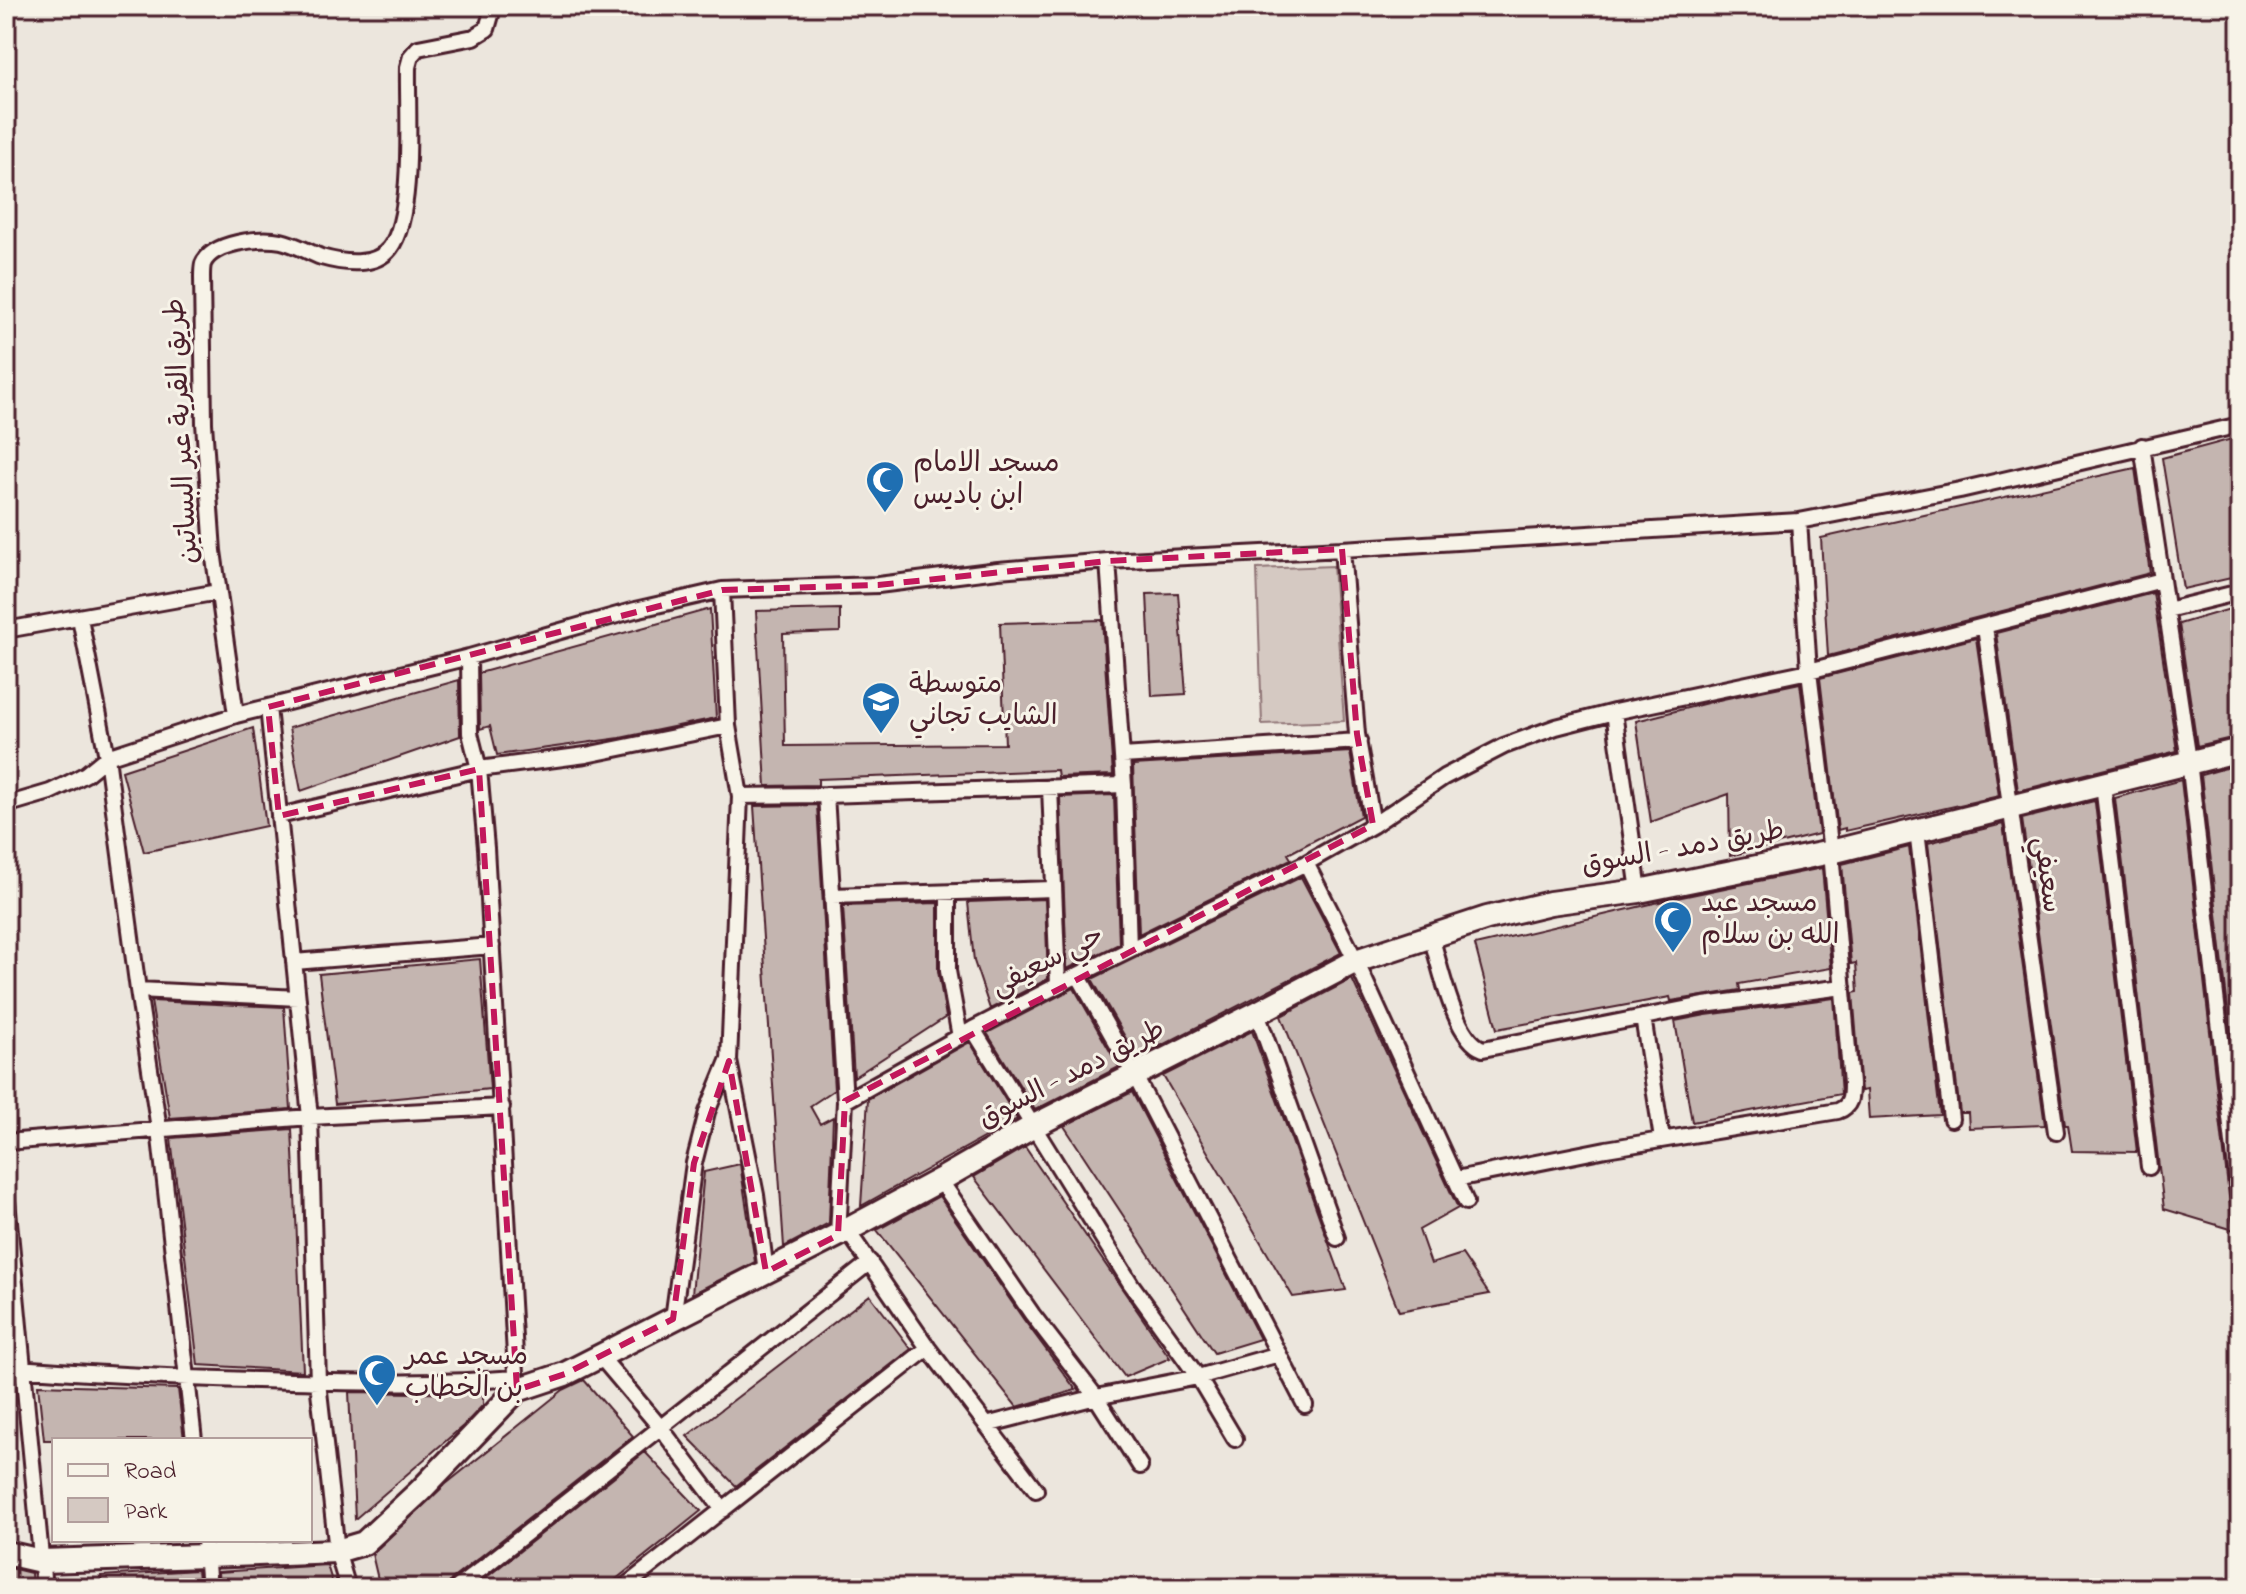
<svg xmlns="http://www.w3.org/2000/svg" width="2246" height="1594" font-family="'Indie Flower','Playpen Sans Arabic',sans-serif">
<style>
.green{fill:#d5c9c2;stroke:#907476;stroke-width:2}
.building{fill:#c4b5b0;stroke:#4a1f2b;stroke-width:2}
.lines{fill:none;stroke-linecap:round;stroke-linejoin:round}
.minor-casing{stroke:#4a1f2b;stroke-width:20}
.secondary-casing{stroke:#4a1f2b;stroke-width:28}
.minor{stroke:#f7f3e8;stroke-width:14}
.secondary{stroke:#f7f3e8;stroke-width:22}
.marked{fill:none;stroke:#c2185b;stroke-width:6;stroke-dasharray:16 10;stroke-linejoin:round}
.labels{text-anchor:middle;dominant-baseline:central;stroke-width:6;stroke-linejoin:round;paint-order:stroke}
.street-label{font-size:28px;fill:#4a1f2b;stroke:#f7f3e8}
.poi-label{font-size:28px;fill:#4a1f2b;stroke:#f7f3e8;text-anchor:start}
</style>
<rect width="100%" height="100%" fill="#ece6dd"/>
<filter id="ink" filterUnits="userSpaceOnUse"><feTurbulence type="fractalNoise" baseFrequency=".0125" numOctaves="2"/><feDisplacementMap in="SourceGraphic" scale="16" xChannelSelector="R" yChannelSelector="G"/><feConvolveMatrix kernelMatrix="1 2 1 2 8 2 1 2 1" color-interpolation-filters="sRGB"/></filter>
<g filter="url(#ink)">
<path class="green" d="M1333 566 1344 721 1262 724 1257 569Z"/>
<path class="building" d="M2232 439 2240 496V576L2183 589 2162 458Z
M2135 468 2150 573 1828 656 1821 538Z
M1178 593 1186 694 1152 696 1147 594Z
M2153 593 2177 751 2018 791 1996 633Z
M2240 606V736L2197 746 2179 624Z
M710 609 716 718 620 738 497 755 490 726 480 729 479 673Z
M840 609V632L783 634 785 746 1005 744 1000 623 1102 620 1113 775 1058 777 1057 770 818 779V785L766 786 756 611Z
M1976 638 1999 796 1845 831V828L1838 830 1820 678Z
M459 680 460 736 301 791 289 728Z
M1800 683 1819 834 1730 856 1729 794 1651 822 1636 721 1723 699Z
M253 728 266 826 144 852 122 771Z
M1350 752 1361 816 1288 854 1291 859 1139 934 1133 765Z
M2240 764V1113L2201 775Z
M2181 780 2230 1205 2234 1230 2164 1209 2115 798Z
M1114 795 1119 944 1067 969 1060 797Z
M2094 801 2095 803 2137 1152 2072 1151 2068 1125H2065L2022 819Z
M817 805 834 1090 810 1106 820 1124 833 1117 829 1223 784 1247 754 806Z
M2003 824 2045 1125 1969 1128 1968 1113H1960L1928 843Z
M1909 847 1940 1115 1869 1119 1867 1090 1861 1091 1853 993 1858 992 1856 963 1851 964 1842 864Z
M1822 868 1831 968 1739 984 1740 990 1671 1001 1670 997 1497 1029 1475 945 1672 899Z
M1301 877 1341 953 1137 1058 1092 979Z
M1045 899 1048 979 990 1009 974 961 968 902Z
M938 903V971L946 1017 854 1077 843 906Z
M480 959 490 1089 335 1104 319 974Z
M1352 979 1458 1208 1419 1230 1431 1264 1462 1254 1489 1294 1399 1311 1281 1016Z
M1074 988 1119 1067 1035 1110 987 1033Z
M1834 998 1841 1094 1692 1122 1675 1021 1706 1015Z
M151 1001 284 1007 291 1109 170 1118Z
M1252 1031 1328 1241 1346 1290 1293 1297 1163 1076Z
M970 1042 1017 1119 861 1206 868 1099Z
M1132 1092 1260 1339 1214 1353 1064 1126Z
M292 1129 303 1371 198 1365 171 1138Z
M1025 1147 1123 1290 1170 1358 1125 1377 974 1177Z
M740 1164 755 1262 692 1294 704 1172Z
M939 1196 1024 1320 1076 1390 1017 1407 877 1230Z
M870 1295 911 1349 736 1486 687 1436Z
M584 1380 633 1436 451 1580 447 1588H380L372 1554 446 1484 563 1390Z
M38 1385 178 1389 184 1440H44Z
M349 1392 483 1394V1405L463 1426 355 1519Z
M645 1452 701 1511 605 1588H473Z
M327 1565 334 1588H219L218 1572Z
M6 1567 31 1573 32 1588H6Z
M197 1570 199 1588H102L101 1576Z"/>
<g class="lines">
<g class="minor-casing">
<path id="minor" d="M2142 446 2189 761 2240 1204
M1342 549 1357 734 1373 825
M1108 561 1124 785 1129 950
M722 590 728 726 740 796 729 1061 756 1195 766 1272
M2167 610 2240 592
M80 618 107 757 138 990 159 1129 194 1440
M1985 627 2056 1132
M6 630 218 592
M469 657 470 733 479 769 486 848 517 1390
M268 707 310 1117 318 1382 337 1551 348 1588
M1614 712 1639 891
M236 715 213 551 204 423 202 277C202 272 202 268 203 264 212 242 261 237 281 241 295 244 308 252 321 257 342 263 375 268 390 248 415 215 407 111 408 67L411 56 418 48 474 37 487 29 491 15 489 6
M1122 756 1359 741
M2103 785 2149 1167
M1050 787 1058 985
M826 795 845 1101 838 1235
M740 796 826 795 1124 785
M6 805 50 792 69 783 86 774 107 757 236 715 469 657 635 610 722 590 878 585 998 570 1108 561 1342 549 1799 521 1960 490 2240 425
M279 816 479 769 586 755 728 726
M1917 831 1951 1119
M1306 863 1356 961 1466 1202
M948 893V971L960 1037
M832 896 1053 889
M1431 936C1440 965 1454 1039 1483 1049L1704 1005 1843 987
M294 962 492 946
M1078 975 1135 1076 1305 1405
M138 990 298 998
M1257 1013 1337 1238
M1643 1017 1662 1139
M973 1029 1131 1284 1198 1377 1235 1439
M845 1101 973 1029 1078 975 1306 863 1373 825 1444 777 1504 746 1556 727 1614 712 1809 671 2162 580
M6 1142 310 1117 502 1107
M1456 1179 1606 1149 1838 1111C1851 1106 1851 1097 1851 1084L1831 852 1809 671 1799 521
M940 1180 1032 1314 1096 1397 1140 1466
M6 1190 44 1588
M847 1230 928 1348 1036 1490
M673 1319 694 1163 707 1112 728 1061
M600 1356 660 1427 723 1510
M6 1367C101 1375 196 1379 291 1381 366 1383 441 1384 516 1378
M986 1425 1096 1397 1198 1377 1279 1354
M205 1540 209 1588
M457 1588 870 1262
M623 1588 928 1348"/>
</g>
<g class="secondary-casing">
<path id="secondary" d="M6 1553 41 1561 207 1556 337 1551 364 1543 420 1491 517 1390 565 1374 838 1235 940 1180 1034 1126 1257 1013 1356 961 1487 918 1550 903 1639 891 1831 852 2240 750"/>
</g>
<use href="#minor" class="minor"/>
<use href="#secondary" class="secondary"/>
</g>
</g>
<path class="marked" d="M1342 549 1357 734 1373 825 845 1101 838 1235 766 1272 729 1061 694 1163 673 1319 565 1374 517 1390 479 769 279 816 268 707 722 590 878 585 1108 561Z"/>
<defs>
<g id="mosque-pin" transform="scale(2)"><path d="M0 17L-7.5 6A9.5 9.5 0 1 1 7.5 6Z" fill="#1f6fb2" stroke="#f7f3e8"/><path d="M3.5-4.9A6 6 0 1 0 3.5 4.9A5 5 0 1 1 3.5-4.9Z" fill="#fff"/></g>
<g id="school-pin" transform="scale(2)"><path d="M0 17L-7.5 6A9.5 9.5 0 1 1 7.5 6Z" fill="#1f6fb2" stroke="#f7f3e8"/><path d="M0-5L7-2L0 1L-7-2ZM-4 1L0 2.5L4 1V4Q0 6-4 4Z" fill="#fff"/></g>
</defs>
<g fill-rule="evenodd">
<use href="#mosque-pin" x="885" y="480"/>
<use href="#school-pin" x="881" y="701"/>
<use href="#mosque-pin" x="1673" y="920"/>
<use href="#mosque-pin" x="377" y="1373"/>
</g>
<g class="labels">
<g class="street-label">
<text transform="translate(183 431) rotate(-93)">طريق القرية عبر البساتين</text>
<text transform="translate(1683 849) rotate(-10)">طريق دمد - السوق</text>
<text transform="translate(2046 875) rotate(82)">سعيفي</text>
<text transform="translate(1048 962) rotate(-27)">حي سعيفي</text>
<text transform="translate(1072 1075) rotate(-27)">طريق دمد - السوق</text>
</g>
<g class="poi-label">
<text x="913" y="464">مسجد الامام<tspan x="913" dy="32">ابن باديس</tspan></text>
<text x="909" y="685">متوسطة<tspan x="909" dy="32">الشايب تجاني</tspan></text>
<text x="1701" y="904">مسجد عبد<tspan x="1701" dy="32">الله بن سلام</tspan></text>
<text x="405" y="1357">مسجد عمر<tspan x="405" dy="32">بن الخطاب</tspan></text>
</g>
</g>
<rect width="2246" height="1594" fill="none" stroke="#f7f3e8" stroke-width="32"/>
<rect x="16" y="16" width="2214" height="1562" fill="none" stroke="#4a1f2b" stroke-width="3" filter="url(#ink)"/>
<rect x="52" y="1438" width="260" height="104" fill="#f7f3e8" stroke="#b29e9c" stroke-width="2"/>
<rect x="68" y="1464" width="40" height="12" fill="#f7f3e8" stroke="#b29e9c" stroke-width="2"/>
<text x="124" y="1478" font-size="24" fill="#4a1f2b">Road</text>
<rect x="68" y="1498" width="40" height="24" fill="#d5c9c2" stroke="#b29e9c" stroke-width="2"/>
<text x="124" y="1518" font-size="24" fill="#4a1f2b">Park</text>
</svg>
